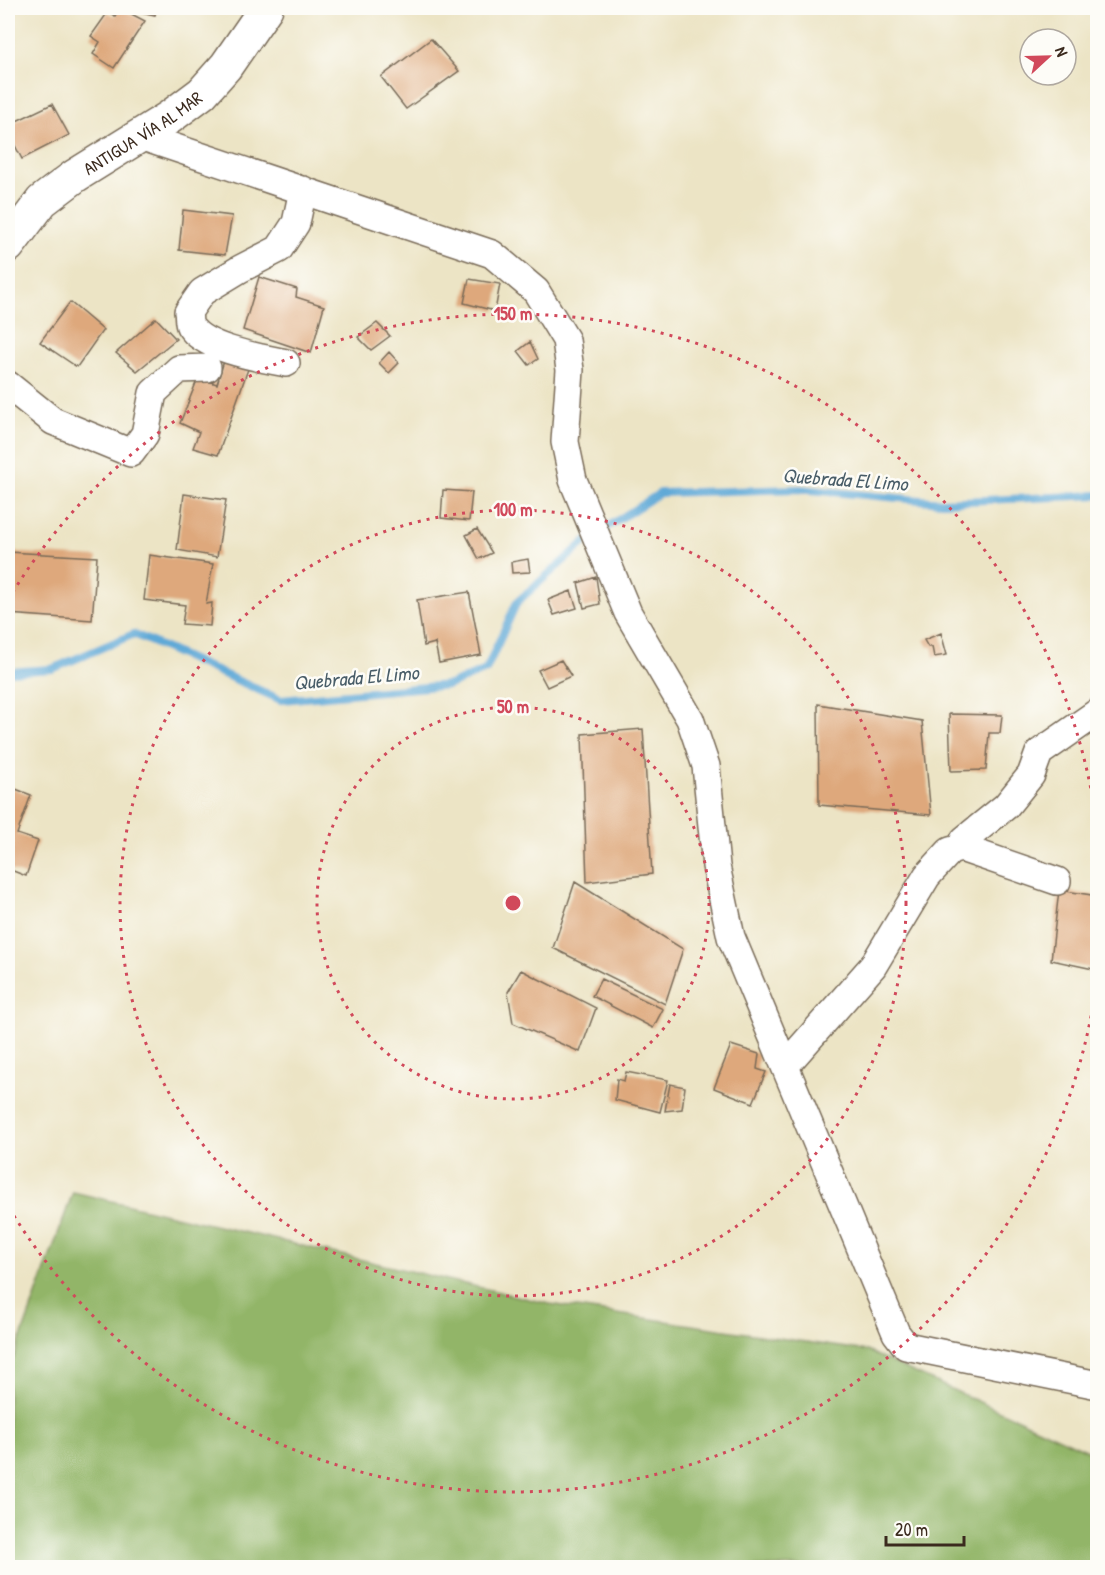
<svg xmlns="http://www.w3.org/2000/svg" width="1105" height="1575" font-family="'Patrick Hand',sans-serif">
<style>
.forest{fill:#92b568;stroke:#667043;stroke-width:1.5}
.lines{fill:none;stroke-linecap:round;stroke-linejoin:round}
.stream{stroke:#5fa9d7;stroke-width:8}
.building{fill:#dea87b}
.minor-casing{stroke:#796b58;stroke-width:30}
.major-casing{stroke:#796b58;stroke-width:36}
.minor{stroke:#fff;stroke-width:27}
.major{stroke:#fff;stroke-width:33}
.ring{fill:none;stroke:#d1495b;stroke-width:3;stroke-dasharray:3 6}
.labels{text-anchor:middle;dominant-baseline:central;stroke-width:5;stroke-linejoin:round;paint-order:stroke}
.street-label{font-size:18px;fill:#3b2a1e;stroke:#fdfcf7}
.water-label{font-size:20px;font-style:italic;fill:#495d68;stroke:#fdfcf7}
.centre{fill:#d1495b;stroke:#fdfcf7;stroke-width:3}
.ring-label{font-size:18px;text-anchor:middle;font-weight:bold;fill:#d1495b;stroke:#fdfcf7;stroke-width:5;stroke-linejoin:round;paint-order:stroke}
</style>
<rect width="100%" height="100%" fill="#fdfcf7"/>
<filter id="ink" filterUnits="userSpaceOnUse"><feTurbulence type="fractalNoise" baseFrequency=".0167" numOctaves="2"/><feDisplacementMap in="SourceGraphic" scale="12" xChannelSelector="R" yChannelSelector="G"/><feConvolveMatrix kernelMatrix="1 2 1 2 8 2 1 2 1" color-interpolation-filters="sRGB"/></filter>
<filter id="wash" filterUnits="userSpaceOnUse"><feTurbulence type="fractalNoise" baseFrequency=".008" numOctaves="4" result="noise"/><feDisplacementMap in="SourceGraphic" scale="24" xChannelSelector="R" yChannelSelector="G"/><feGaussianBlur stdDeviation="1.35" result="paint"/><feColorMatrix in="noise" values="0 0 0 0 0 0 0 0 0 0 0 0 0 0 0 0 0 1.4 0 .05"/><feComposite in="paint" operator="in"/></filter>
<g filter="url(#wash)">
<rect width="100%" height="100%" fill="#ece4c5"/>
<path class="forest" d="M73 1192 550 1304 867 1351 1097 1455V1567H8V1374Z"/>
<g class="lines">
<path class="stream" d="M601 531 660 493 800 489 942 502 1098 495
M8 672 52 669 134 634 281 700 449 685 486 670 517 602 586 541"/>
</g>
<g id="blocks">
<path class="building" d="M120 8 145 21 114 68 93 54 100 42 91 36 108 12 115 16Z
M130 8H157L155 15 137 11Z
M431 39 459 71 406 109 381 77Z
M52 104 69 135 22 159 8 132V125Z
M183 210 232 216 225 255 179 250Z
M259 277 297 289 296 297 324 306 311 353 243 330Z
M469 279 500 284 495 311 464 303Z
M70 302 103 330 77 367 40 342Z
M156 318 176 339 137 371 116 353Z
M377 323 390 336 371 350 358 337Z
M530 342 538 359 529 365 518 351Z
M389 352 399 363 389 373 379 363Z
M224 361 248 369 218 455 193 448 199 432 180 423 198 378 217 384Z
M443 490 472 492 469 521 441 518Z
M184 494 226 500 217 557 177 550Z
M477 529 492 553 479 559 466 535Z
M8 552 97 557 92 620 8 614Z
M149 555 213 564 206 604 212 603 210 626 182 624 185 605 144 600Z
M528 559 530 572 512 573 511 562Z
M596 577 600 604 584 608 578 583Z
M571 591 577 608 554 615 548 600Z
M469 592 481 655 439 663 435 643 424 646 417 600Z
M941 633 947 655 934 657 932 647H928L924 640Z
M561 660 571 676 547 687 538 670Z
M818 704 922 721 931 815 819 805Z
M949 714 1002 715 1000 733H989L986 770 951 771Z
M643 729 652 874 587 882 582 734Z
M8 786 31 795 17 834 38 841 26 876 8 869Z
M575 882 683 949 665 1004 553 948Z
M1059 890 1098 896V970L1051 960Z
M521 970 596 1008 580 1052 513 1023 508 992Z
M601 979 663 1009 653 1028 592 996Z
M731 1045 759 1054 757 1069 766 1072 753 1103 714 1088Z
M626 1072 668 1080 660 1112 615 1100 617 1079 624 1081Z
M670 1084 685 1087 682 1109 665 1111Z"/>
</g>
</g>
<g filter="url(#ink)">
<use href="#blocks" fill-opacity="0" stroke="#796b58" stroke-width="1.5"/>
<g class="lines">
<g class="minor-casing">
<path id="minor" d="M140 136 492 254 536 291 566 340 570 370 565 442 573 480 628 613 690 719 706 766 716 866 731 937 896 1333 906 1346 1098 1385
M286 363C261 358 204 349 190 326 188 322 189 316 188 312L202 292 240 269 279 249 296 223 303 190
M8 385 53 421 131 453 145 434 153 393 179 369 207 368
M961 848 964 840 1006 806 1031 775 1039 753 1098 712
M785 1066 873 966 927 876 950 851 961 848 1057 881"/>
</g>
<g class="major-casing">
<g id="major">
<path id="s1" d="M8 246 42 201 75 176 170 117 202 93 226 66 266 8"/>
</g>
</g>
<use href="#minor" class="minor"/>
<use href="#major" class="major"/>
</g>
</g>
<g class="ring">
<circle cx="513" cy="903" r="196"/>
<circle cx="513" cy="903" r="393"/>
<path d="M1097 980A589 589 0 0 1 8 1206M8 600A589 589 0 0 1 1097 826"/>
</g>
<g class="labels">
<g class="street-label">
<text stroke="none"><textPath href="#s1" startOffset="178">ANTIGUA VÍA AL MAR</textPath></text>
</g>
<g class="water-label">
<text transform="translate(845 479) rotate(4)">Quebrada El Limo</text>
<text transform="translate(356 677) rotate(-5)">Quebrada El Limo</text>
</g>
</g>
<circle cx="513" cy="903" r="9" class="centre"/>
<g class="ring-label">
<text x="513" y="320">150 m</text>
<text x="513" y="516">100 m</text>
<text x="513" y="713">50 m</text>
</g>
<rect width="1105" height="1575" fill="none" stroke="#fdfcf7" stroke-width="30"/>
<g transform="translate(1048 57) rotate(68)"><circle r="28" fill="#fdfcf7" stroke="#afa8a0" stroke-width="1.5"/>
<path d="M0-4.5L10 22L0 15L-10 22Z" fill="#d1495b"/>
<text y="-9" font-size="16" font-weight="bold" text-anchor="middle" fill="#3b2a1e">N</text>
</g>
<path d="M886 1536v9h78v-9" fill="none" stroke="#3b2a1e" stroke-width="3"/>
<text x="895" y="1536" font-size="18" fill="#3b2a1e" stroke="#fdfcf7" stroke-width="4.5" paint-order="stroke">20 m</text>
</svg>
